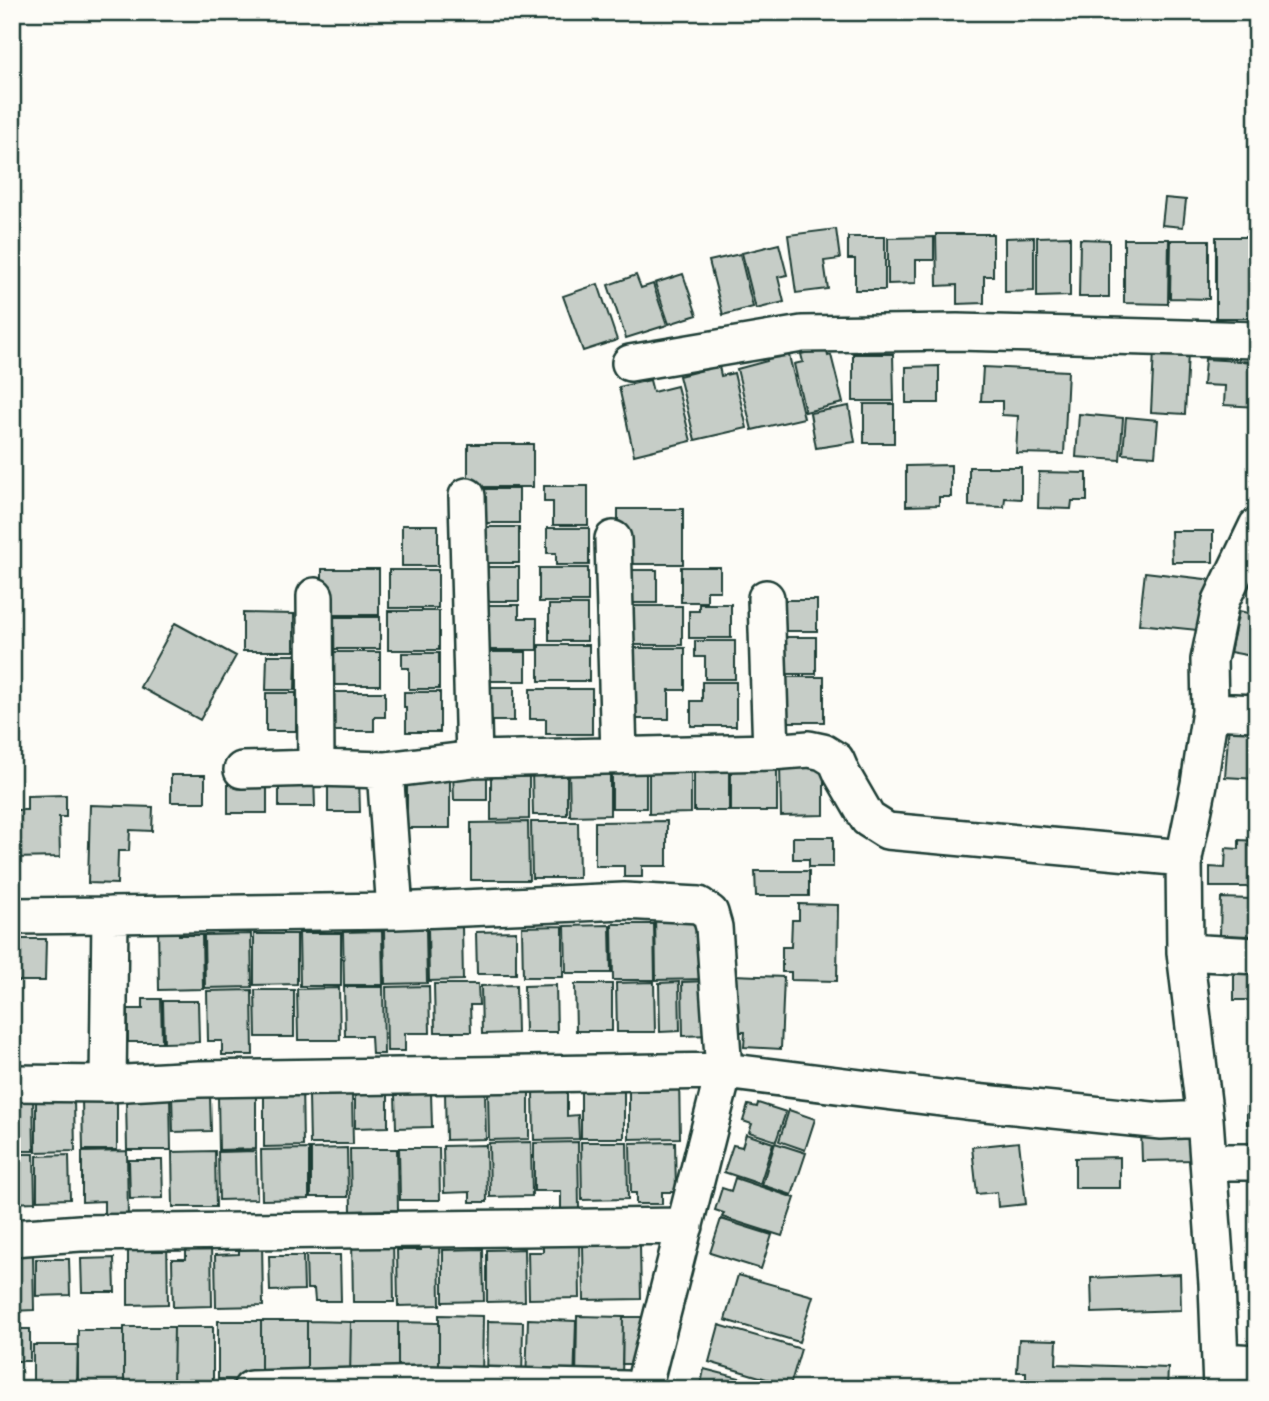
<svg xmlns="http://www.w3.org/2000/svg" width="1269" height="1401" font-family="Delius,sans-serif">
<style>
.building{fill:#c6cdc7;stroke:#1f3d34;stroke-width:2}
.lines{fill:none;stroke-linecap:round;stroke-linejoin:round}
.street-casing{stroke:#1f3d34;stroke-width:40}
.street{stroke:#fdfcf7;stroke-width:35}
</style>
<rect width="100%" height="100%" fill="#fdfcf7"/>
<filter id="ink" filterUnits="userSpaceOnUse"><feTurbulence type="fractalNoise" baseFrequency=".0143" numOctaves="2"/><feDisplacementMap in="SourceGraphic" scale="14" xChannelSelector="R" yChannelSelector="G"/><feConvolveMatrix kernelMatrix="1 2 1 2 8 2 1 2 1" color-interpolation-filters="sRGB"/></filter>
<g filter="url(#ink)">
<path class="building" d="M1165 198 1186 200 1183 227 1162 225Z
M836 229 840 259 824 261 828 289 796 293 788 235Z
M936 234H993V276H984V303L957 304V285L937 286Z
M1070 236V296L1037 297V237Z
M848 237H885V290H855V259H848Z
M934 237V260H916V283L888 284V238Z
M1034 237V291L1005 292V238Z
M1216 237H1257V318H1216Z
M1080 239 1109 240V297H1079Z
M1124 239H1169L1168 304 1124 303Z
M1171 240H1209V299L1170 298Z
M779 244 787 275 778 277 784 302 756 309 742 253Z
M740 254 753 307 723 315 709 261Z
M683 274 697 315 669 324 655 283Z
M636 275 641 288 653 284 667 325 626 338 608 285Z
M598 284 617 340 583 351 563 296Z
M787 347 804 418 752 430 737 369 767 361 765 353Z
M826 348 828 356 831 355 843 403 805 412 794 364 803 362 801 354Z
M1154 350 1188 352 1185 414 1151 412Z
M853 354H893L894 401H853Z
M1205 359 1257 362V407L1224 405 1225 386 1203 385Z
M719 366 721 376 734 373 747 428 695 440 679 376Z
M939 366V403H906V367Z
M983 367 1068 371 1064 454 1016 453 1018 416 1002 415V401H981Z
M650 380 653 392 677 386 691 441 634 455 619 387Z
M864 404H894V443H864Z
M849 406 855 442 816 448 810 413Z
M1079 414 1123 418 1120 460 1076 457Z
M1126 417 1158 420 1155 456 1123 454Z
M468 444H533V487H468Z
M951 465V497H939V505L906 506V466Z
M969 467H1021V499L1005 498 1004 507 969 506Z
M1039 472 1087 473V501H1072L1071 509 1038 508Z
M544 486H588V525H553V502H544Z
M482 489H519V523H482Z
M618 509H683V564H627L618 547Z
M402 525H438V566H402Z
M482 527H519V563H482Z
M547 528H589V565H556V553H547Z
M1171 531H1213V562H1172Z
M482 567H519V601H482Z
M681 567H720V591H707V602H681Z
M539 568H588V602H539Z
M322 569H379V615H322Z
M389 570H438V608H389Z
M620 570H657V603H620Z
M1145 572 1213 580 1207 631 1139 624Z
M776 600H817V631H776Z
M699 604H731V638H689V611H699Z
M485 605H519V618H537V650H474Z
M549 605H587V641H549Z
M634 606H682V645H621V621H634Z
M388 611H439V650H388Z
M1239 611 1257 615V657L1230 652Z
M243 613 294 614V651H243Z
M328 617H380V649H328Z
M175 623 236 656 200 720 140 687Z
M779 637H816V674H779Z
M695 641H735V679H705V657H695Z
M539 645H589V681H539Z
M635 648H685V690H669V719H631L620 658H635Z
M329 652H380V685H329Z
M488 652H526V681H488Z
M402 653H439V689H409V668H402Z
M267 655H296L295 690H266Z
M782 677H824V722H782Z
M702 682H736V726H691V701H702Z
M487 687H514V721H487Z
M530 689H592V734H546V719H530Z
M331 692H385V717H374V731H331Z
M404 692H440V732H406V707H404Z
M266 693H296V731H266Z
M1229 723 1257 725V779L1225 777Z
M824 756V815L781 816 780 764Z
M529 761V819L491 820V768Z
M731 764H777V811H731Z
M694 767H729V811H694Z
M649 768H691V813L649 814Z
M610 769V815L570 816 569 770Z
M612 769H646V808H612Z
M567 770V815H533L532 771Z
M453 772H487V800H454Z
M407 773H450V828H407Z
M171 775H205V802H171Z
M228 775H267V813H228Z
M279 776H314L315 807H279Z
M328 777H359L360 812H328Z
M66 795V817H59L60 857 12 858V810H27V796Z
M90 805 153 807 152 831 130 830 129 851H118L117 884 88 883Z
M667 821V866H642V877H624V866H595V822Z
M528 822 529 880H471V823Z
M531 822H578L579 878H532Z
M793 837H833V867H809V859H793Z
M1239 840 1257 841V887H1210V867L1225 868 1226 848 1239 849Z
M755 871H809V896H756Z
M1255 896H1257V937H1254Z
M1221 898 1252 899 1251 936 1220 935Z
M799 904 838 905 837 981 791 980V972H782V947H791L792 920H799Z
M655 910 705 920 706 979 656 980Z
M179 921V935H202L203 989 159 990 158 922Z
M612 924H654L655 980H613Z
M610 925 611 973H566L565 926Z
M563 926V977H523L522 927Z
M462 927 463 980 429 981 428 928Z
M426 928 427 983 385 984 384 929Z
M382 931 383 985H344L343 932Z
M516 931V974H477L476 932Z
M299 933H341V986H300Z
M251 934 252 987 205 988 204 935Z
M254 934H297V984L254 985Z
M12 939H46L45 981H12Z
M1234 965H1257V1000H1234Z
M733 975 784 977 781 1049 744 1047 745 1032H730Z
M709 981 710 1035 683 1036 682 982Z
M654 982 655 1032H617L616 983Z
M679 982 680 1031 660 1032 659 983Z
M434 984H478L479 1005H470L471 1032H435Z
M575 984H612V1031H576Z
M516 985 517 1033 482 1034 481 986Z
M556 985 557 1032H525L524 986Z
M429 986 430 1033H405V1051H387L386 987Z
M344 987H383L384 1054H372L371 1036H345Z
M339 988 340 1040H298L297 989Z
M252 990 253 1055H222V1041H208L207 991Z
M255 990H294V1037H256Z
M143 999H161L162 1042H128V1009H143Z
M163 1001H198L199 1042 164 1043Z
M1253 1012H1257V1034H1253Z
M656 1074H679L680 1138 629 1139V1090H656Z
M302 1082 303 1146 264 1147V1083Z
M485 1091 486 1139 446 1140 445 1092Z
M533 1091H567V1116L578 1115 579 1139 534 1140Z
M624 1091V1138H581V1092Z
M388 1092V1127L355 1128V1093Z
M488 1092H529V1139L489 1140Z
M431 1093 432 1127 396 1128 395 1094Z
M352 1094 353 1144H310L309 1095Z
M12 1095H33L34 1151H12Z
M172 1095H210L211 1131 173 1132Z
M256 1095V1149L219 1150 218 1096Z
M170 1097 171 1150H127L126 1098Z
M1247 1097H1257V1124H1247Z
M82 1099H117V1150H83Z
M36 1100H74L75 1151 36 1152Z
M758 1103 786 1112 776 1141 749 1132 752 1124 743 1121 748 1105 757 1107Z
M789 1110 815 1119 805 1150 779 1141Z
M1195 1129V1160L1142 1161 1141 1130Z
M746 1134 773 1143 760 1184 724 1172 733 1145 742 1147Z
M531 1142 532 1196 490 1197 489 1143Z
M578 1142 579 1209H561V1191H534V1143Z
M581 1142H627L628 1199 582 1200Z
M675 1142 676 1192H662V1204H636V1193H631L630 1143Z
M1019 1142 1026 1204 998 1207 997 1192 977 1194 972 1147Z
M775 1143 806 1153 792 1195 762 1185Z
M486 1145 487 1202H470V1192L444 1193 443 1146Z
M347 1148 348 1197H311V1149Z
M399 1148H439L440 1200H400Z
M309 1149V1199L262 1200 261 1150Z
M350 1149H397L398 1210 351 1211Z
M127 1151 128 1220H104V1201L82 1202V1152Z
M215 1151 216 1207H173L172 1152Z
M256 1151 257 1199 219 1200 218 1152Z
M12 1154H34L35 1202 12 1203Z
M69 1155 70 1199 37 1200V1156Z
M1120 1157V1188H1075V1158Z
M129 1160H162L163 1198 130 1199Z
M735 1178 795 1198 782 1236 722 1217 724 1213 715 1210 722 1188 731 1191Z
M721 1219 772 1235 761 1269 710 1253Z
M421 1233H439L440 1305 398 1306 397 1250H421Z
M393 1234 394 1302H353L352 1240Z
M543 1236H579L580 1298 529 1299 528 1252H543Z
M167 1237 168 1304 128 1305V1245Z
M599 1237H627V1245H640L641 1299 584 1300 583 1246H600Z
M262 1240 263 1306 216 1307 215 1255 239 1254V1241Z
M211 1241 212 1306 173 1307 172 1259H186V1242Z
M483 1249 484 1301 443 1302V1250Z
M524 1249 525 1301 487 1302V1250Z
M33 1255 34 1310 12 1311V1256Z
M306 1255H340L341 1301H315L314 1289H307Z
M269 1256H303L304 1290 270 1291Z
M114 1258 115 1292H82L81 1259Z
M36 1259H69L70 1295 36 1296Z
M1180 1274 1181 1310 1092 1313 1091 1278Z
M738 1275 813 1296 799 1342 725 1320Z
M439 1315 483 1316 482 1382 439 1381Z
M577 1316 623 1317 622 1382 576 1381Z
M623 1317H648L647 1364H622Z
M528 1319 576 1321 574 1385 526 1383Z
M218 1321H261V1380L218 1379Z
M261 1321H307V1380H261Z
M307 1321 351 1322 350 1380H307Z
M488 1321 523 1322 522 1383 487 1382Z
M351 1322H398V1381L350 1380Z
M398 1322 439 1323V1381H398Z
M719 1325 801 1349 790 1386 709 1362Z
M124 1327H174L173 1387H124Z
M174 1327H213V1387H173Z
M12 1329H30V1361H12Z
M78 1330H124V1387H77Z
M1019 1339 1057 1340 1056 1364 1168 1368 1167 1389H1026V1372H1017Z
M33 1345H78V1383H33Z
M704 1369 779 1388V1389H700Z"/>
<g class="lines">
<g class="street-casing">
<path id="street" d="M630 363 802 334 957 332 1257 340
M467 496 474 759
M613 539 619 756
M315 596 316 768
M766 598 771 752
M1210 711 1257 713
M242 770 316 768 385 770 474 759 771 752 809 749 823 752 836 760 842 774 868 819 887 831 1184 858
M385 770 395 911
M12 916 110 915
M1185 952 1257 956
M12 1083 108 1084 199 1079 724 1071 965 1101 1161 1121 1205 1119
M108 1084 110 915 395 911 624 901 699 905 710 913 714 927 724 1071 643 1389
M1208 1162H1257
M12 1238 80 1233 685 1226
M1220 1361 1257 1363
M251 1389 429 1384 626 1389
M1221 1389 1217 1284 1205 1119 1185 952 1184 858 1199 784 1210 711 1209 660 1221 601 1257 526"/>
</g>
<use href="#street" class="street"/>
</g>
</g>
<rect width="1269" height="1401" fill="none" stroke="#fdfcf7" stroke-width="42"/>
<rect x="21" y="21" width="1227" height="1359" fill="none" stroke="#1f3d34" stroke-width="2.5" filter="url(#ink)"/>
</svg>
